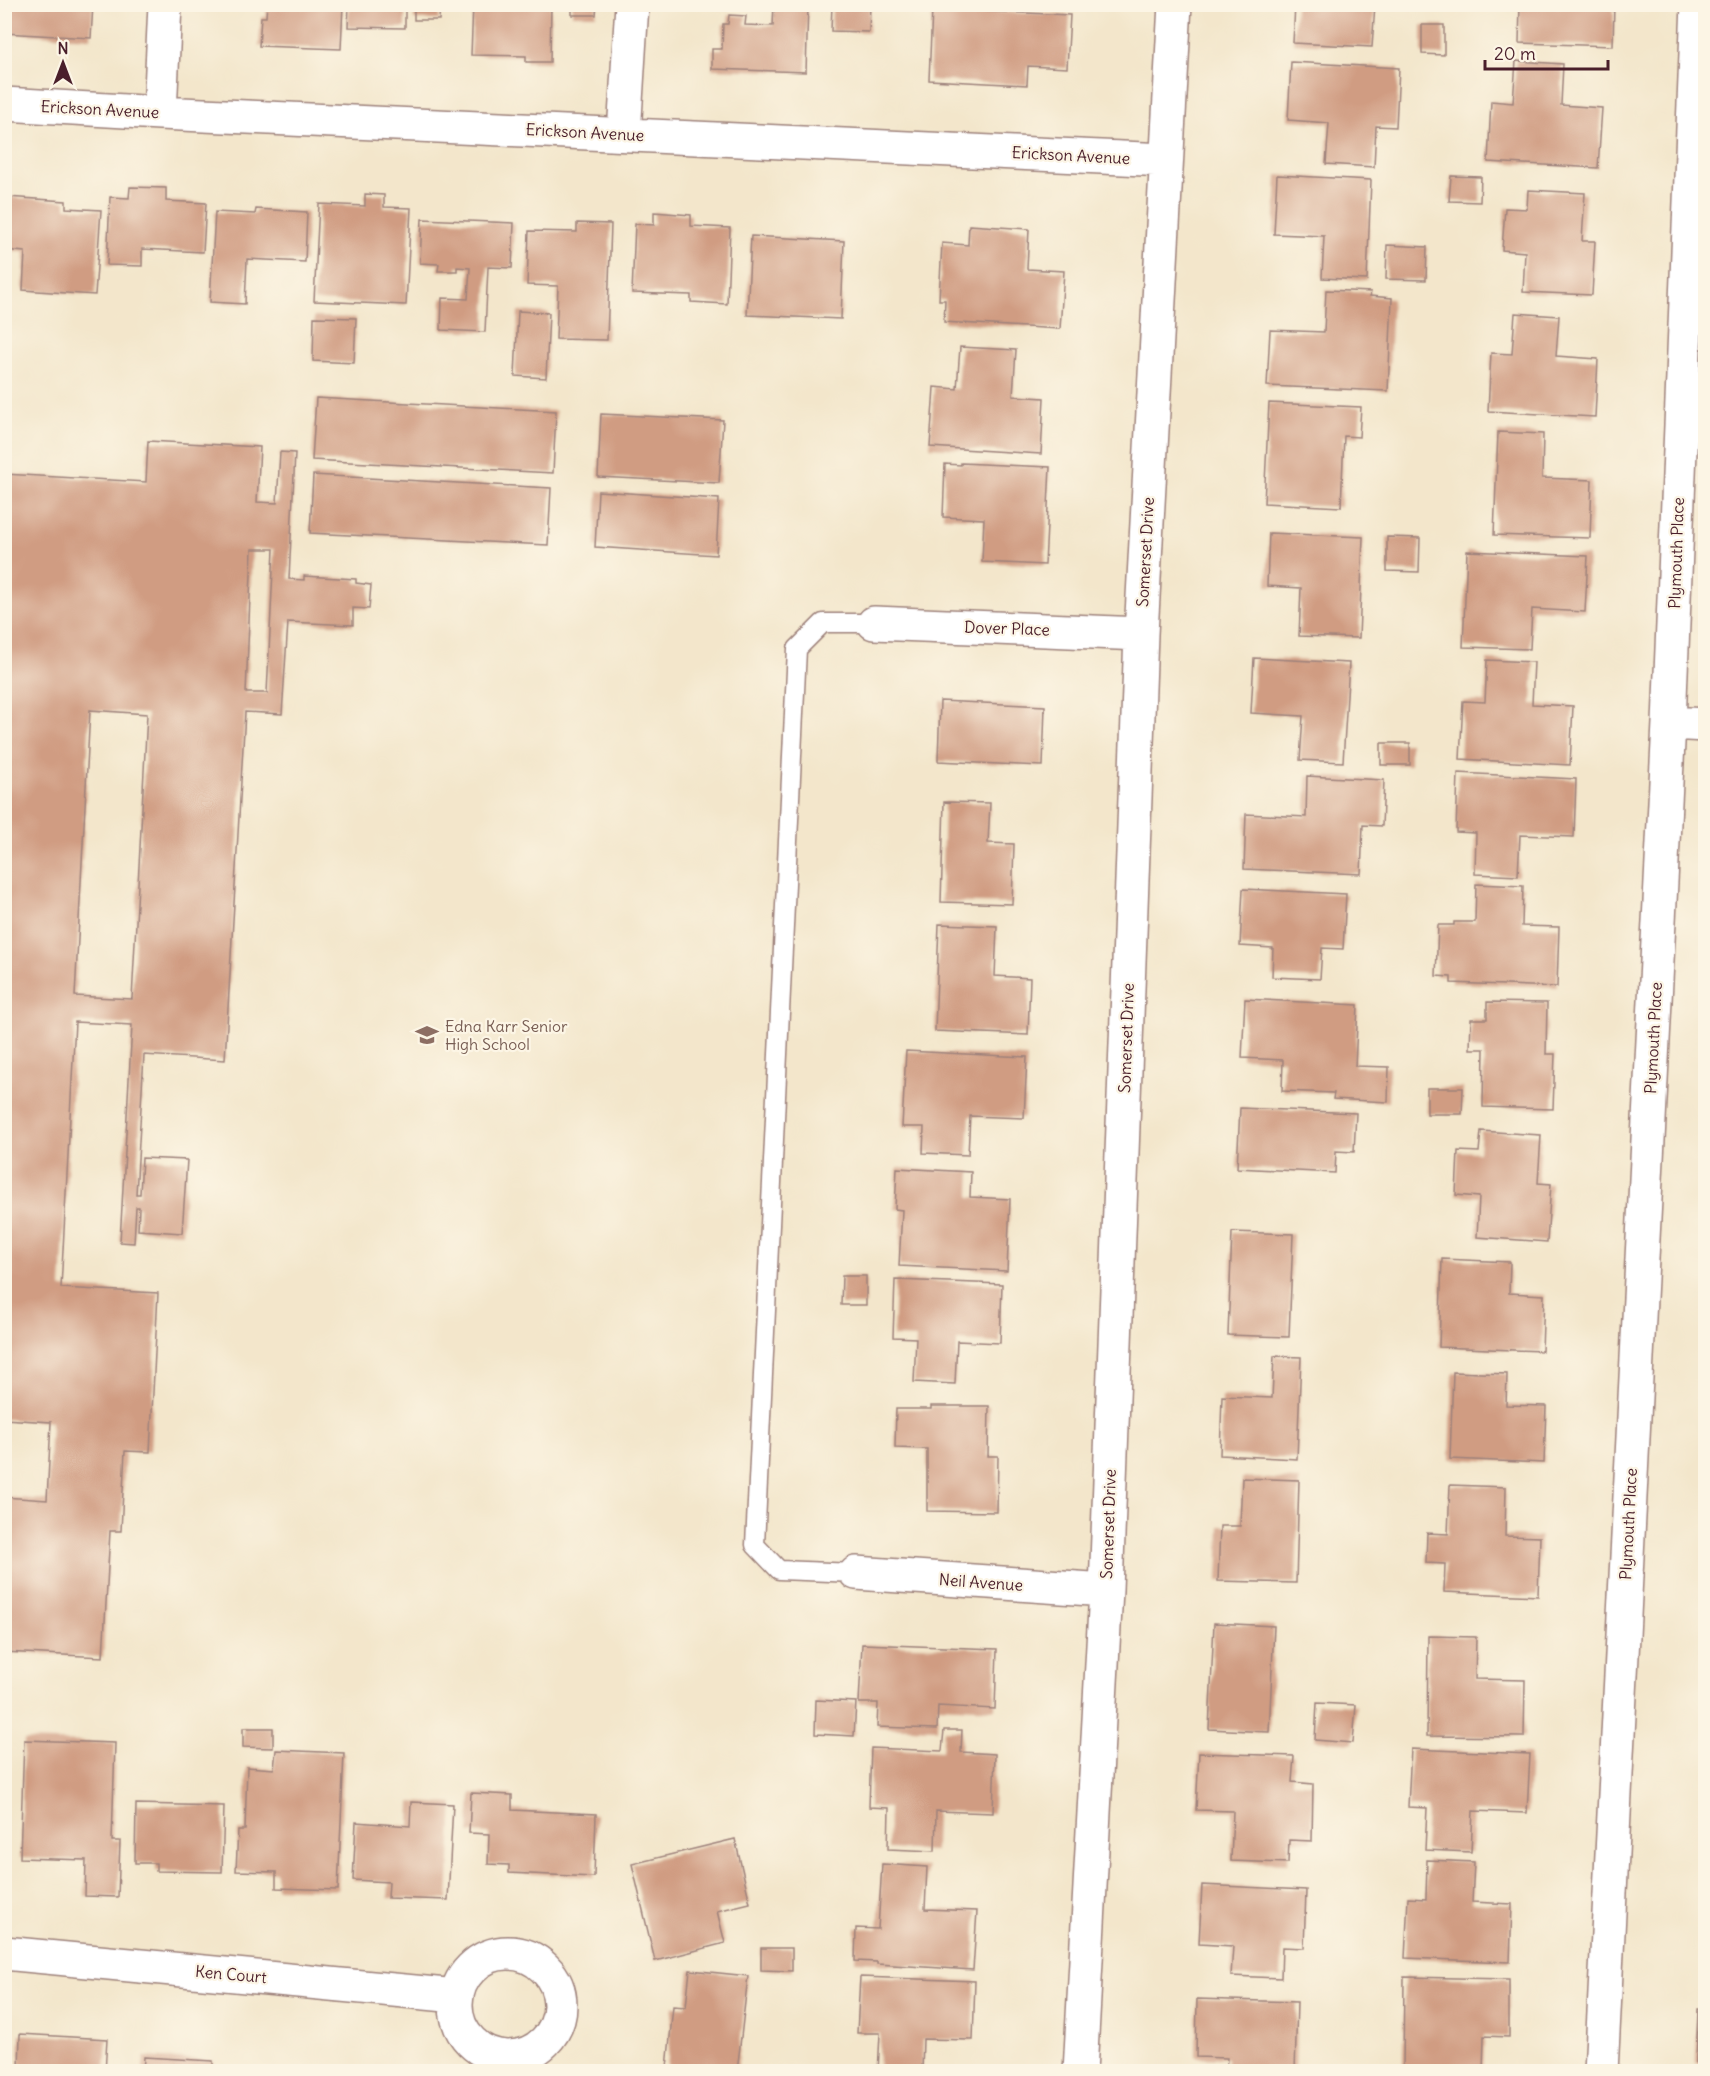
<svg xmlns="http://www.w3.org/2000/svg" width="1710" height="2076" font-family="Delius,sans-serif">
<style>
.building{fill:#d09c82;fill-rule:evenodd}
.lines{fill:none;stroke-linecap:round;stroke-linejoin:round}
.lane-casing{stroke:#9e827b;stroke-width:21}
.street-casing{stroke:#9e827b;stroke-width:36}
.lane{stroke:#fff;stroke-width:18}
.street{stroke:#fff;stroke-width:33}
.labels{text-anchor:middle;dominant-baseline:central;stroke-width:4.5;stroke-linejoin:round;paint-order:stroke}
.street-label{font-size:16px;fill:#4a1f2b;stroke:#fcf5e5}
.education-label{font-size:16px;fill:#785e54;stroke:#fcf5e5;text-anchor:start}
</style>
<rect width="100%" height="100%" fill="#fcf5e5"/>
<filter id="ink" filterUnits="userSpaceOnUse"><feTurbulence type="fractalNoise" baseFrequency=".0167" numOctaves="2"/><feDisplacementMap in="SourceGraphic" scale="12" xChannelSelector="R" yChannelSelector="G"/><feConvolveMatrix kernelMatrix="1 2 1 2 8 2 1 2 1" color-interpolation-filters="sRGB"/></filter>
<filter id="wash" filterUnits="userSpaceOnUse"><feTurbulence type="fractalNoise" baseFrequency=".008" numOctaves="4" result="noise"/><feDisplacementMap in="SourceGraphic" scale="24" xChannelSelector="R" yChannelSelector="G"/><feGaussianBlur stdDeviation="1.35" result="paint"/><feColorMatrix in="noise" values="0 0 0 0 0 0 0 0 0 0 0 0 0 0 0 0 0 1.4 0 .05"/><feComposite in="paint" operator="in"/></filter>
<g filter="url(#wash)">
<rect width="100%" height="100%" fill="#f3e6cb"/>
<g id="blocks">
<path class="building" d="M4 4H93L91 38 4 33Z
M267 4H343L341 49 259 46 261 17H266Z
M349 4H405V28L348 27Z
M414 4H440L439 20H414Z
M473 4H551L550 62H526V56L471 55Z
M572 4H597L596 15H572Z
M774 4H808L806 72 712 69V49H722L723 24H728L729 15 746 16 745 25 773 26Z
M832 4H870L869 32 831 31Z
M1520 4H1614L1613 46 1519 43Z
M1295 5H1375L1372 47 1293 43Z
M932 9 1070 15 1067 68 1028 66 1027 85 929 80Z
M1422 25H1444V55L1422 54Z
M1516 61 1563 64 1561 105 1602 108 1598 168 1488 162 1491 101 1513 103Z
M1291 62 1399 68 1396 127 1376 126 1374 167 1326 164 1329 123 1288 120Z
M1277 175 1371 180 1367 280 1322 278 1324 236 1274 234Z
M1451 176 1481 177 1480 202 1449 201Z
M130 187 166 188V201L206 203 203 252 142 249V266L107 265 110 197 129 198Z
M1528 190 1585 193 1582 241H1595L1592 295 1523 292 1525 252 1502 250 1505 208 1527 209Z
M365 194 384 195V207L411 208 406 305 314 301 319 204 365 206Z
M6 197 66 201V208L101 210 95 295 23 290 25 252 4 250Z
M256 209 307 212 305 262 247 259 245 304 210 302 215 212 255 214Z
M654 212 691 215V226L730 228 727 304 691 302V295L632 293 635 224 654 225Z
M422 219 514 223 512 268 488 267 485 332 441 330 442 298 468 299 470 268 457 267V271H438L439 264 420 263Z
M577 223 611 224 607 340 556 339 558 286 527 285 529 231 577 232Z
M969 225 1029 229 1027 269 1064 271 1060 329 944 322 945 300H939L942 243 968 245Z
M751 236 844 241 841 319 747 315Z
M1387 245 1427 247 1426 280 1386 279Z
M1326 290 1371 292 1370 296 1392 298 1388 391 1267 386 1270 330 1324 332Z
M518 311 549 313 546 378 515 376Z
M1515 313 1559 316 1556 356 1598 359 1595 417 1488 411 1491 353 1512 354Z
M314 317 356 318 354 363 313 361Z
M960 347 1016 350 1013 396 1044 398 1041 454 930 447 934 387 957 389Z
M316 398 556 411 553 473 312 460Z
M1269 403 1361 407 1359 437 1344 436 1341 507 1264 503Z
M601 414 723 420 719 483 598 477Z
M1498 432 1543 434 1542 478 1592 480 1590 538 1494 535Z
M148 441 260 447 257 502 277 503 280 452 295 453 289 579 304 580V576L356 579V583L371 585 369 609 353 608V625L288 622 282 714 245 712 225 1060 144 1055 136 1194H140L142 1158 187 1160 182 1233 138 1230 139 1207H136L134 1243 120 1242 132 1025 75 1022 61 1288 158 1293 150 1452 125 1451 121 1531H110L103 1657 4 1652V1497L47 1500 51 1422 4 1419V474L146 482ZM252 549H274L267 693H246ZM90 710 147 714 132 999 75 996Z
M961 463 1050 467 1045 565 982 562 984 519 943 517 945 464 961 465Z
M313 475 551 488 548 545 310 533Z
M598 491 719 499 716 555 595 547Z
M1269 533 1363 537 1359 638 1299 636 1301 588 1267 586Z
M1387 537 1420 538 1419 572 1387 571Z
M1467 551 1588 556 1585 612 1532 609 1530 649 1463 647Z
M1254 658 1349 663 1343 762 1300 760 1303 716 1251 713Z
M1487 660 1534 662 1532 704 1573 706 1570 765 1460 759 1463 701 1485 702Z
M940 701 1045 706 1043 766 938 761Z
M1381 743H1410V765H1381Z
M1458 773 1576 779 1574 837 1520 835 1518 876 1475 874 1476 833 1456 832Z
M1307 776 1384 780 1382 826 1363 825 1361 874 1244 869 1246 814 1306 817Z
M944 802 990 803 988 843 1014 844 1012 904 941 902Z
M1476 884 1523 886 1522 926 1559 927 1557 987 1451 983V977L1436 976 1438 925H1454V922H1475Z
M1243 889 1346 894 1343 949 1322 948 1320 979 1272 977 1273 948 1240 946Z
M939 924 997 926 995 976 1030 978 1028 1035 935 1031Z
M1245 999 1358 1005 1355 1066 1389 1067 1388 1102 1333 1099 1334 1093 1282 1091 1283 1060 1242 1058Z
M1487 1002 1547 1003 1546 1054H1555L1553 1109 1483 1107 1484 1049H1470L1471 1019H1487Z
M906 1051 1027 1057 1024 1118 970 1116 968 1155 923 1153 924 1127H902Z
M1427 1088H1463L1462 1114H1427Z
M1240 1108 1356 1113 1354 1152 1336 1151 1335 1173 1237 1168Z
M1481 1131 1541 1135 1538 1183 1551 1184 1547 1242 1477 1237 1479 1197 1456 1195 1458 1151 1479 1152Z
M897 1168 971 1172 970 1197 1010 1199 1007 1271 899 1266 902 1210 895 1209Z
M1232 1232 1293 1234 1289 1337 1228 1335Z
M1442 1259 1510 1262 1509 1293 1544 1295 1542 1351 1439 1347Z
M842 1276H866V1305H841Z
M895 1280 1002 1284 1000 1343 957 1341 955 1384 914 1382 916 1338 893 1337Z
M1274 1356 1301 1357 1297 1459 1220 1455 1222 1396 1272 1398Z
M1453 1372 1507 1374 1506 1405 1546 1406 1544 1463 1450 1459Z
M931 1406H989L988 1456H998L997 1512 927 1511V1449L895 1448 896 1409H931Z
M1242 1478 1299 1480 1296 1583 1218 1581 1220 1526H1240Z
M1450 1485 1506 1487 1505 1536 1540 1537 1538 1596 1444 1592 1445 1564 1426 1563 1427 1533 1448 1534Z
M1214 1623 1274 1626 1269 1732 1209 1729Z
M1428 1636 1476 1637 1475 1679 1525 1680 1524 1737 1427 1736Z
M862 1644 997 1649 995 1709 938 1706 937 1729 877 1727 878 1703H859Z
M816 1700 856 1702 854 1736 815 1734Z
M1317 1703 1356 1705 1353 1743 1315 1740Z
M243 1728H273V1748L243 1747Z
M944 1730H962L961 1752 995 1754 993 1813 936 1811 935 1851 888 1849 889 1808 869 1807 871 1748 942 1751Z
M24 1740 115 1743 112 1841H120L118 1897 85 1896 86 1860 20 1858Z
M1411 1749 1530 1754 1527 1813 1473 1811 1471 1852 1425 1850 1427 1808 1408 1807Z
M276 1750 344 1753 338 1890 276 1888V1872L236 1871 238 1830H245L247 1767 274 1769Z
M1199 1753 1294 1756 1292 1782 1313 1784 1312 1841 1289 1840 1288 1863 1231 1861 1233 1811 1196 1810Z
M471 1793 512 1795V1810L596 1814 594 1877 509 1873V1865L488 1864 489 1834 469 1833Z
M411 1802 453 1804 448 1900 388 1898 389 1882 353 1880 356 1822 410 1826Z
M136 1804 224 1806 222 1872 156 1871V1863H135Z
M735 1839 750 1903 717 1911 725 1943 655 1961 632 1864Z
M1427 1860 1474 1862 1472 1902 1512 1904 1510 1962 1405 1958 1408 1898 1426 1899Z
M882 1864 927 1867 925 1909 977 1911 973 1970 877 1964V1962L855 1961 856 1928 878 1929Z
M1202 1885 1306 1890 1304 1948 1282 1947 1281 1978 1231 1976 1233 1946 1199 1944Z
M761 1948H792V1971L761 1970Z
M690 1970 748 1976 737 2072H697L667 2068 673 2006 686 2007Z
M860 1977 975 1981 973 2040 923 2039 922 2072H878L880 2033H857Z
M1404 1977 1509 1979V2037L1484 2036 1483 2072H1403Z
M1197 1999 1297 2002 1295 2072H1226L1227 2058 1196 2057Z
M1698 2009H1706V2064L1696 2063Z
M20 2034 107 2039 105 2072H19Z
M144 2057 213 2061V2072H143Z"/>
</g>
</g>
<g filter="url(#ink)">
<use href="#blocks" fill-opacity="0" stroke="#9e827b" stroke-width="1.5"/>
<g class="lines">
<g class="lane-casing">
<path id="lane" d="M856 1573 779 1570 755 1545 797 649 823 623H874"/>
</g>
<g class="street-casing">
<path id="street" d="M4 104 160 113 1166 160
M160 113 165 4
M624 134 632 4
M874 623 1141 634
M1669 723 1706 725
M856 1573 1106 1590
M4 1953 457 1996
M456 2005a52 52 0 1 1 104 0a52 52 0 1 1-104 0Z
M1080 2072 1106 1590 1141 634 1175 4
M1601 2072 1669 723 1698 4"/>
</g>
<use href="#lane" class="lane"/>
<use href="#street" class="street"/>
</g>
</g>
<defs>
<g id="school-bare" transform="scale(1.8)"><path d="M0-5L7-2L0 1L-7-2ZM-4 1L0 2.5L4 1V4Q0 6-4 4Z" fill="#8d6e63" stroke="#fcf5e5" stroke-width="2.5" paint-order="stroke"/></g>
</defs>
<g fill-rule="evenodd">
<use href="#school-bare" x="427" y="1035"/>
</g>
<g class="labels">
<g class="street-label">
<text transform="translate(100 109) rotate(3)">Erickson Avenue</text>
<text transform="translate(585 132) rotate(3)">Erickson Avenue</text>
<text transform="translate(1071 155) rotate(3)">Erickson Avenue</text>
<text transform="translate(1145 552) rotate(-87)">Somerset Drive</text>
<text transform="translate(1676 553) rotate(-88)">Plymouth Place</text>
<text transform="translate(1007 628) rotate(2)">Dover Place</text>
<text transform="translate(1126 1038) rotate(-88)">Somerset Drive</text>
<text transform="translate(1653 1038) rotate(-87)">Plymouth Place</text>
<text transform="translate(1108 1524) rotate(-88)">Somerset Drive</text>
<text transform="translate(1628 1524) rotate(-87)">Plymouth Place</text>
<text transform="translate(981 1582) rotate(4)">Neil Avenue</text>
<text transform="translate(231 1974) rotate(5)">Ken Court</text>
</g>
<g class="education-label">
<text x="445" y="1026">Edna Karr Senior<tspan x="445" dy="18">High School</tspan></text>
</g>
</g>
<rect width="1710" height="2076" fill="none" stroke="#fcf5e5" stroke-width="24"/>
<g transform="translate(63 63)" stroke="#fcf5e5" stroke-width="4.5" paint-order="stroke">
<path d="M0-4.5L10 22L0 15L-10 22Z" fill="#4a1f2b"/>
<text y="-9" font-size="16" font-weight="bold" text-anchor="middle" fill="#4a1f2b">N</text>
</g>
<path d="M1485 60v9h123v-9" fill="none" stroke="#4a1f2b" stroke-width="3"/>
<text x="1494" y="60" font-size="18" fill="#4a1f2b" stroke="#fcf5e5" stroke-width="4.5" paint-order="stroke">20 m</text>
</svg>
